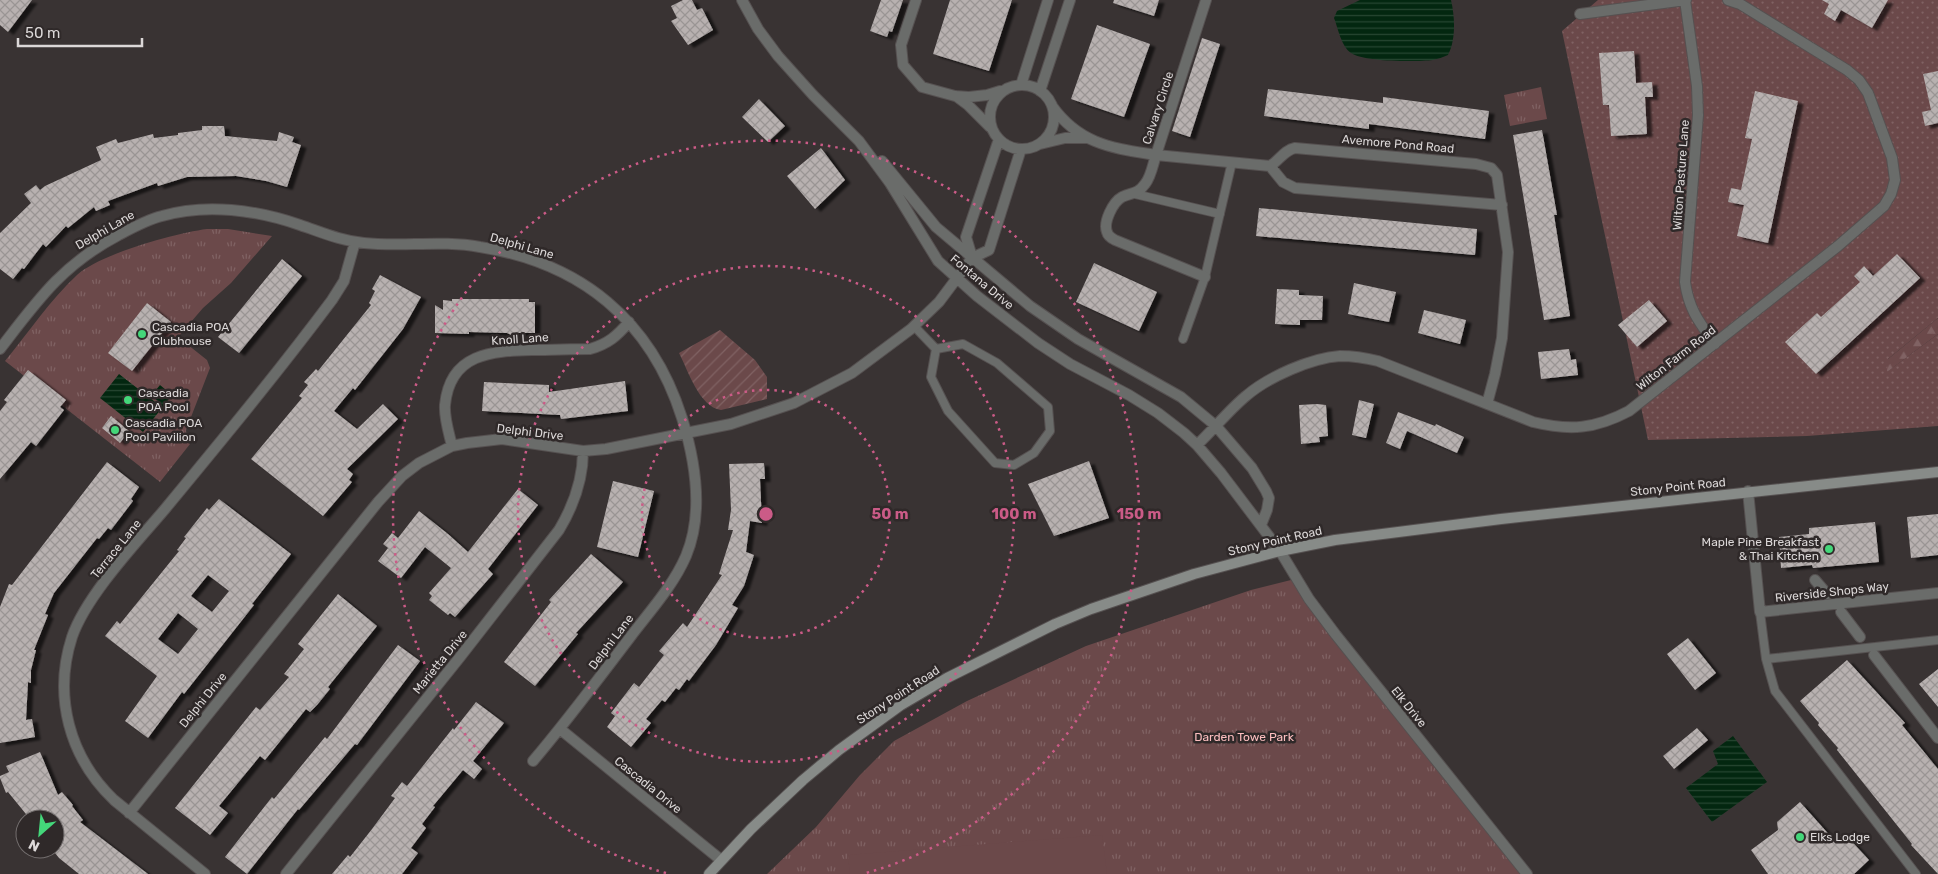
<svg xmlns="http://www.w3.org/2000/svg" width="1938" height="874" font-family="Rubik,sans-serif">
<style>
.grass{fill:url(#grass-dots)}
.forest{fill:url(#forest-firs)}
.park{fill:url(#park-tufts)}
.garden{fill:url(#garden-furrows)}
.pitch{fill:#6b494a}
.water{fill:url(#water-rules)}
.building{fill:url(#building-cross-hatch);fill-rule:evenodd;filter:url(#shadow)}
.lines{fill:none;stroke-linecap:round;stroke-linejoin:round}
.lane-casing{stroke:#565151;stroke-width:10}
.street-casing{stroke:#565151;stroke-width:12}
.secondary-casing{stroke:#565151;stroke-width:12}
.lane{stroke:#6a6c6a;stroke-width:8}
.street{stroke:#6a6c6a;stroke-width:10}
.secondary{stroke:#878b88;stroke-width:10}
.ring{fill:none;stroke:#cb5b87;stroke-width:2.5;stroke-dasharray:2.5 5}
.poi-dot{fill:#44d77a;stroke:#2f2929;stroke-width:2}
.labels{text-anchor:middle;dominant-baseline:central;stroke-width:5;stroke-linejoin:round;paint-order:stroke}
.street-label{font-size:12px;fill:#dcd8d8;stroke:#2f2929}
.poi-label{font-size:12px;fill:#dcd8d8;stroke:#2f2929;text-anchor:start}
.park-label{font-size:12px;fill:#fdbfc0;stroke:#2f2929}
.centre{fill:#cb5b87;stroke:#2f2929;stroke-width:2.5}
.ring-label{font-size:15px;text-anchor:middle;font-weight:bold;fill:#cb5b87;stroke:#2f2929;stroke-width:5;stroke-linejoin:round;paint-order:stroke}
</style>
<defs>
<pattern id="grass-dots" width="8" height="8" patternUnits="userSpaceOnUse" patternTransform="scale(1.25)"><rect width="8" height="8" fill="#6b494a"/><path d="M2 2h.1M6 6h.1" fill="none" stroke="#806263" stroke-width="1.8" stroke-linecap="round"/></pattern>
<pattern id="forest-firs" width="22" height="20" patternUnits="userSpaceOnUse" patternTransform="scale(1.25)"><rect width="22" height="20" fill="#6b494a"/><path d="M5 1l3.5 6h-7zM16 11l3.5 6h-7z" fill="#806263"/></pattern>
<pattern id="park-tufts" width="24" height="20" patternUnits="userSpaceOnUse" patternTransform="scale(1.25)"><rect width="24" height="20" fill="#6b494a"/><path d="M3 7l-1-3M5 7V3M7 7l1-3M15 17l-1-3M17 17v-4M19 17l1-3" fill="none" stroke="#806263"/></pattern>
<pattern id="garden-furrows" width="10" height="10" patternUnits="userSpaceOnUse" patternTransform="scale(1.25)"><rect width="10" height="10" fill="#6b494a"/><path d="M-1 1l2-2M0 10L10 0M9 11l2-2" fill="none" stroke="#806263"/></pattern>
<pattern id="water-rules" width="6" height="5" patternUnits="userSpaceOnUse" patternTransform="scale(1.25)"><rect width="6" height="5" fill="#032710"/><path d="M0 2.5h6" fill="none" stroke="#274632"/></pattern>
<pattern id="building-cross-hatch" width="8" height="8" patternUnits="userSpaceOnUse" patternTransform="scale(1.25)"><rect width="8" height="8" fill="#b8b1b0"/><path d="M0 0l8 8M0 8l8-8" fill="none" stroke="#9a9594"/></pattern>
<filter id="shadow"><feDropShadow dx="5.5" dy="3" stdDeviation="1" flood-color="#0009"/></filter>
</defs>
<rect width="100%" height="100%" fill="#393333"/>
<path class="grass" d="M1598 0H1938V318L1888 359V371L1938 334V426L1807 436 1648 440 1562 31Z"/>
<path class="forest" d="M1938 318V334L1887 372 1888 359Z"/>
<path class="park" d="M1541 87 1547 119 1510 126 1504 95Z
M207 229H228L272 236 231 283 203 308 178 337 207 360 210 368 186 430 187 441 190 444 160 482 5 361C29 332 50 300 77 275 100 254 176 233 207 229Z
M1299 578 1524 874H767L816 827 860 775 894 741 967 701 1086 646 1251 590Z"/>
<path class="garden" d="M720 330 755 360 767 377V399L721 410C699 407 688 370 679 353Z"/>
<path class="pitch" d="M1102 835 1107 874H850L848 855Z"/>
<path class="water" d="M1360 0H1451C1455 17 1456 40 1448 55 1443 57 1438 59 1433 60 1417 62 1363 62 1351 53 1341 46 1338 28 1334 18L1337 11Z
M119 374 159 405 161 403 151 396 160 385 172 395 143 432 100 398Z
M1733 736 1767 782 1712 822 1686 788 1718 764 1713 751Z"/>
<path class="building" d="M0 0H32L8 32 0 25Z
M683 0H692L697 10 702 8 713 30 688 45 671 21 677 18 671 6Z
M881 0H903L892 32 889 31 887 37 870 31Z
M950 0H1012L989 71 933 54Z
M1114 0H1159L1154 16 1113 3Z
M1822 0H1888L1872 28 1841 10 1835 21 1824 14 1829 4Z
M1097 25 1150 44 1124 117 1071 99Z
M1202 38 1220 44 1190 137 1172 131Z
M1634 51 1636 83 1652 82 1653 97H1645L1647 134 1611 136 1609 105H1603L1599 53Z
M1938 71V123L1925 126 1922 112 1931 110 1923 74Z
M1268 89 1383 103V97L1489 111 1485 139 1369 124V129L1264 116Z
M1755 91 1798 101 1768 243 1737 236 1744 205 1728 202 1731 188 1741 190 1752 139 1745 138Z
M759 99 785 126 768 142 742 117Z
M202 126H224L225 136 277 141 279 132 294 137 292 142 301 145 287 187 266 181 236 176 187 177 158 186 157 183 108 201 110 205 96 211 94 207 68 228 66 226 46 247 43 244 24 269 22 268 13 279 0 269V233L31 203 24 194 36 185 40 190 45 186 101 160 96 147 116 139 118 143 153 134 154 138 178 135V133L202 130Z
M1542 130 1557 215H1554L1570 316 1544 320 1513 135Z
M821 148 845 180 815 209 787 176Z
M1259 208 1477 229 1475 255 1256 236Z
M1897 254 1920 278 1816 374 1785 342 1817 313 1821 317 1860 282 1854 276 1864 266 1873 276Z
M282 259 302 276 239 353 218 337Z
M1094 263 1157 292 1139 331 1076 302Z
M380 275 421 297 403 329 355 390 353 388 334 411 357 429 383 404 398 419 347 469 353 474 349 480 352 482 323 516 251 459 302 398 299 396 308 385 304 382 316 369 318 371 371 305 369 303 375 291 372 289Z
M1354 283 1396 292 1389 322 1348 314Z
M1277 289 1299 290V295L1323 296 1322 320H1300V325L1275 324Z
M452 299H529V302H535V333H518V338L507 333 469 332V334L435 333V305L443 310V300L452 301Z
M1649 300 1667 321 1637 347 1618 325Z
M147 303 171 322 132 371 108 353Z
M1424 310 1466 320 1460 344 1418 333Z
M1569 349 1571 360 1576 359 1578 375 1541 379 1538 352Z
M28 370 66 400 60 407 64 410 36 446 31 442 0 479V411L7 402 4 400Z
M625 381 628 411 561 419 560 415 482 411 484 382 549 385V392Z
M1359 400 1374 404 1366 438 1352 435Z
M1317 404 1326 405 1328 436 1319 437 1320 442 1301 444 1299 405Z
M1398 412 1435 426 1436 424 1464 437 1457 453 1407 431 1400 449 1386 443Z
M111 416 129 431 120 443 102 428Z
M1089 461 1109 518 1054 536 1028 484Z
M107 462 139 487 131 499 133 501 111 530 108 528 99 539 97 538 54 593 45 614 48 615 34 650H36L31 670V683L28 682 26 720 32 719 35 737 0 743V607L9 584 12 585Z
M764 463 765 479H760L762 523 750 521 746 552 754 555 744 586 732 605 738 608 716 645 689 681 687 679 679 690 676 688 665 702 662 700 646 719 651 723 631 747 607 727 615 716 611 713 634 683 639 687 664 655 659 651 683 623 687 627 722 575 719 574 733 530H728L731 510 729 464Z
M613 481 654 491 638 557 597 547Z
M518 489 538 505 488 569 493 574 455 617 450 613 448 615 429 600 432 596 429 593 451 568 425 547 401 578 378 561 388 548 383 544 392 533 398 538 419 511 448 534 468 552Z
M219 499 291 554 252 604 254 605 184 694 182 692 148 738 125 721 157 676 105 636 117 621 120 624 179 551 177 550 186 538 184 537 207 508 209 510ZM208 575 229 591 212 612 191 596ZM178 613 198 629 178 654 158 639Z
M1938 514V555L1911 558 1907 517Z
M1875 522 1879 562 1813 568 1812 565 1781 568 1779 537 1809 534V528Z
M591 554 623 582 576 633 578 634 535 686 504 662 551 602 549 600Z
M338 594 377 626 328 687 330 689 317 705 310 712 306 709 265 760 260 756 219 806 228 813 210 835 175 808 256 707 260 710 289 677 284 674 304 649 298 644Z
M1688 638 1716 673 1695 690 1667 654Z
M398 645 420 661 357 745 355 744 299 810 298 809 247 874 225 857 272 797 274 799 325 737 327 739Z
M1847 660 1905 723 1902 725 1938 769V874L1911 845 1912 844 1837 750 1838 748 1818 725 1819 723 1800 701Z
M1938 669V707L1919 684Z
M476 702 504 723 473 761 482 769 474 779 463 770 433 806 435 807 422 824 426 828 411 848 418 853 402 874H332L348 855 350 857 372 829 395 798 391 796 402 782 407 786 453 728 454 730Z
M1697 728 1708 740 1674 769 1663 756Z
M40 752 58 795 62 792 73 805 72 806 83 820 80 822 148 874H79L59 858 55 853V819H30L8 792 6 793 0 778V776L9 772 6 766Z
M1800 802 1833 839 1846 835 1869 860 1854 874H1768L1751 850 1778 830 1777 822Z"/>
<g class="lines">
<g class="lane-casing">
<path id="lane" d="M1135 194 1220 214
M914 326 936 349
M1183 339 1205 277 1232 162
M963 344 997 363 1048 407 1050 431 1034 453 1014 465 995 463 948 411 931 377 936 349Z
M1760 612 1766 659 1775 691 1916 874
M1766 659 1938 640"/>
</g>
<g class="street-casing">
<path id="street" d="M742 0 758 29 778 56 813 95 859 141 890 183 938 261 977 296 1038 343 1070 364 1129 395 1158 413 1184 433 1197 445 1221 473 1280 551 1309 599 1336 635 1527 874
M916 0 901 45 903 65 922 87 955 96 969 97 987 95 1000 91
M1685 0 1697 86 1698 115 1685 282C1689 310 1699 322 1715 344
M1580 14 1686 0
M990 117a32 32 0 1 1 64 0a32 32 0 1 1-64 0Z
M1021 85 1048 0
M1040 91 1070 0
M956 96 968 105 990 127
M1052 106C1080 145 1113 148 1156 155L1206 0
M1040 144 1065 138H1086
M882 161 936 227 1030 306 1078 339 1181 397 1216 426 1252 468 1266 491 1269 498 1267 510 1261 525
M1270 166C1279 161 1284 150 1295 148L1476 164 1491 168 1497 175 1508 252 1502 338 1495 374 1487 404
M972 257 966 237 999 139
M1205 277 1115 240C1111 238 1108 236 1107 232 1103 222 1113 202 1122 197 1132 192 1137 195 1145 184 1151 177 1153 164 1156 155L1270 166 1283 182 1295 188 1502 205
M0 349C37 301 62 265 117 236 132 228 146 220 162 216 206 203 257 210 300 225 321 232 341 241 364 243 402 247 442 240 480 247 581 263 651 320 682 418 695 460 704 513 686 556 673 586 650 611 631 636 599 678 567 721 533 761
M1197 445C1214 429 1229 410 1246 396 1268 377 1311 358 1340 356 1353 356 1366 358 1378 361L1533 422C1570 431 1595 429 1629 411L1838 246 1884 206 1891 194 1895 180 1892 158 1868 93 1859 80 1847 70 1740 4 1728 0
M452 446C449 433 444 418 445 405 450 353 492 351 532 350 552 350 571 349 590 349 608 344 617 336 629 322
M1748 491 1760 612 1938 593
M1815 580 1827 594
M1841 612 1860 637
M1874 655 1938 738
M560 729 721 860
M129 813 378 502 402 476 419 463 452 446 467 443 502 439 583 451 606 449 731 424 794 403 852 373 911 329 939 302 972 258 989 250 1021 149
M205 874 114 800C69 757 53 696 72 637 86 596 136 543 165 509 222 440 279 371 332 300L344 281 355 242
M286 874 460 657 559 530C574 505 583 480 583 451"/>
</g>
<g class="secondary-casing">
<path id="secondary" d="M709 874 751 829 803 780 839 750 901 705 947 678 1055 624 1091 609 1194 574 1280 551 1335 540 1501 519 1938 472"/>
</g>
<use href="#lane" class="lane"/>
<use href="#street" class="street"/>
<use href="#secondary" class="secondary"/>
</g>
<g class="ring">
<circle cx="766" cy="514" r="124"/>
<circle cx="766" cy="514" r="248"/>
<path d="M666 873A373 373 0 1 1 866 873"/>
</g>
<g class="poi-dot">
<circle cx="142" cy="334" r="5"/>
<circle cx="128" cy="400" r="5"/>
<circle cx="115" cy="430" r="5"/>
<circle cx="1829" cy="549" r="5"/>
<circle cx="1800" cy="837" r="5"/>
</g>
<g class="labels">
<g class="street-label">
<text transform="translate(1158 108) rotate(-72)">Calvary Circle</text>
<text transform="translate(1398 144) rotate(5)">Avemore Pond Road</text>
<text transform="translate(1681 175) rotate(-86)">Wilton Pasture Lane</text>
<text transform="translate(105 230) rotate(-30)">Delphi Lane</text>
<text transform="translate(522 246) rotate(16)">Delphi Lane</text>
<text transform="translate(982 282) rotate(40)">Fontana Drive</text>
<text transform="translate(520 339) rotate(-4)">Knoll Lane</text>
<text transform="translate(1676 358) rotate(-38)">Wilton Farm Road</text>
<text transform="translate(530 432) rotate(7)">Delphi Drive</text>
<text transform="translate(1678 487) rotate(-6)">Stony Point Road</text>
<text transform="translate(1275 541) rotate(-13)">Stony Point Road</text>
<text transform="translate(116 549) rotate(-51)">Terrace Lane</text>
<text transform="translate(1832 592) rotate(-6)">Riverside Shops Way</text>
<text transform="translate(611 642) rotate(-53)">Delphi Lane</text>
<text transform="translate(440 662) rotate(-51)">Marietta Drive</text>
<text transform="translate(898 695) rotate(-33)">Stony Point Road</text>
<text transform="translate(203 700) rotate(-51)">Delphi Drive</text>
<text transform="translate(1409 707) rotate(51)">Elk Drive</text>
<text transform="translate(648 785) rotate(39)">Cascadia Drive</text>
</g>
<g class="poi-label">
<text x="152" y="327">Cascadia POA<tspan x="152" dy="14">Clubhouse</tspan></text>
<text x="138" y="393">Cascadia<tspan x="138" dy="14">POA Pool</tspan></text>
<text x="125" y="423">Cascadia POA<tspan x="125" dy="14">Pool Pavilion</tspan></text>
<text x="1819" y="542" text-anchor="end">Maple Pine Breakfast<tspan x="1819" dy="14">&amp; Thai Kitchen</tspan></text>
<text x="1810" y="837">Elks Lodge</text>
</g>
<g class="park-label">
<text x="1244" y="737">Darden Towe Park</text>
</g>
</g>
<circle cx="766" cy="514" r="8" class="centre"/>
<g class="ring-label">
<text x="890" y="519">50 m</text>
<text x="1014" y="519">100 m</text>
<text x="1139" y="519">150 m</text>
</g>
<g transform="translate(40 834) rotate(207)"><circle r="24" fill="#2f2929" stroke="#746f6f"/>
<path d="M0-4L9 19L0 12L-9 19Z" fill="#44d77a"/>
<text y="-8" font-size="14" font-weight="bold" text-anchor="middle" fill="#dcd8d8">N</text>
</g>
<path d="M18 38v8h124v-8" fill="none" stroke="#dcd8d8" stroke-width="2.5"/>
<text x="25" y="38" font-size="15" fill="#dcd8d8" stroke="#2f2929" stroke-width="4" paint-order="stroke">50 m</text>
</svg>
